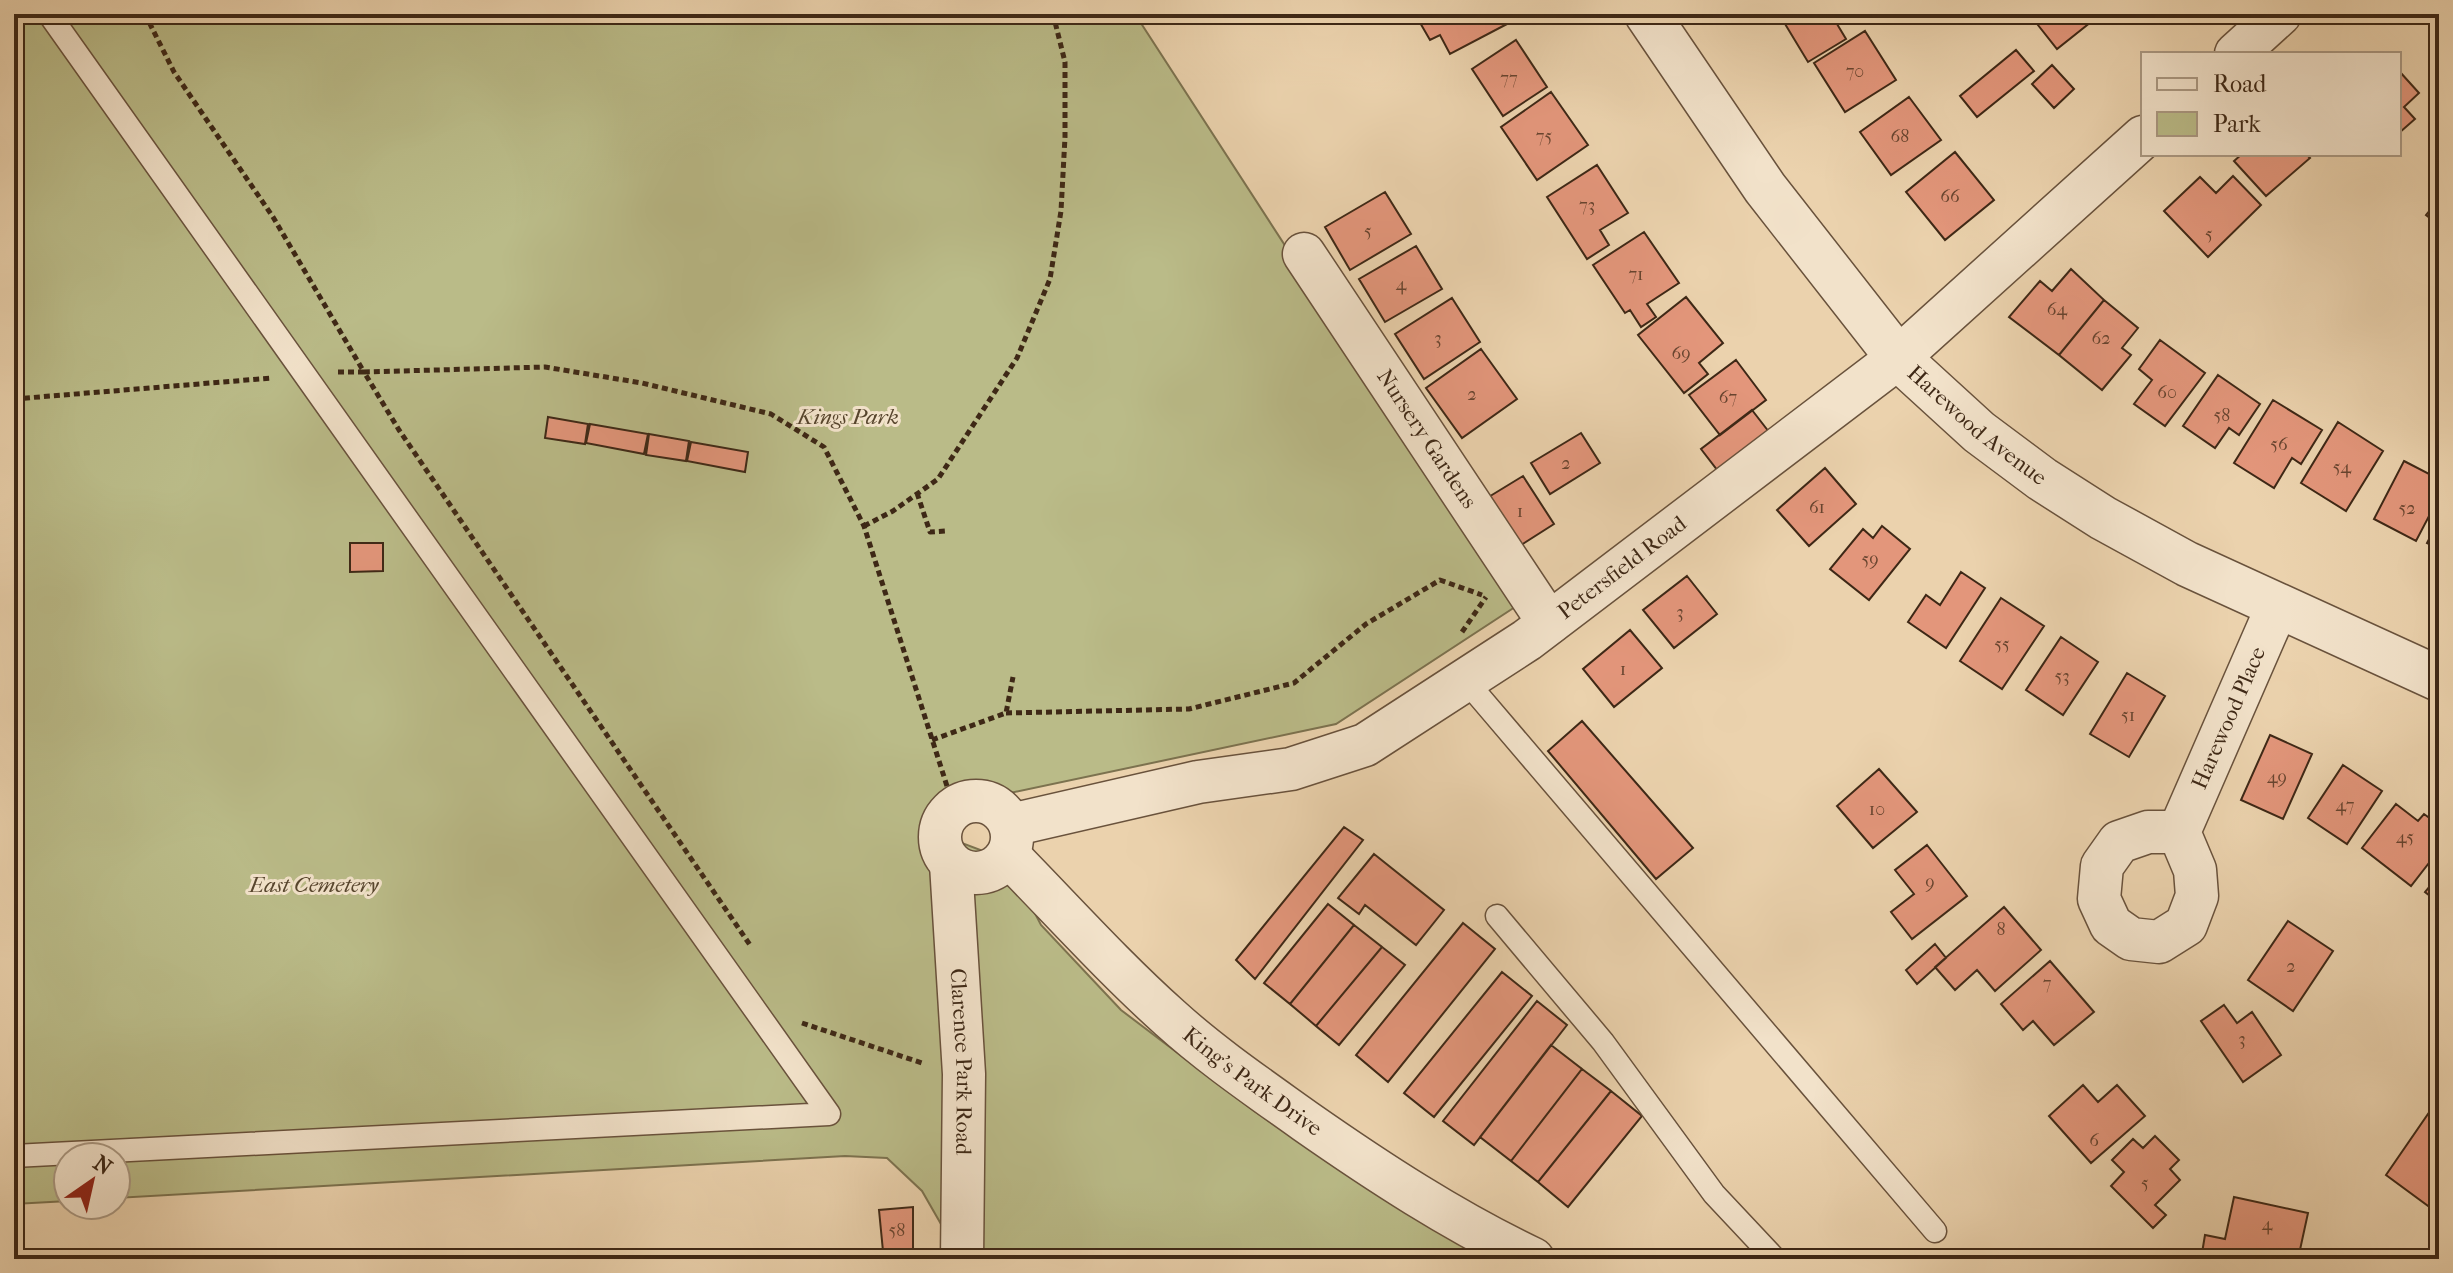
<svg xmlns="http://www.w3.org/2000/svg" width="2453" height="1273" font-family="'IM FELL French Canon',serif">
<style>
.green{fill:#babb88;stroke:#7c724f;stroke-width:2}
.building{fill:#e3967b;stroke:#3e2816;stroke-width:2}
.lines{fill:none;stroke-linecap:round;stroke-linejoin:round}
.service-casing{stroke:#69523c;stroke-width:25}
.minor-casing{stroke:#69523c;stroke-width:45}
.tertiary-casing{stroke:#69523c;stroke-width:47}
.path{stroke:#3e2816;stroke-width:5;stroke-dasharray:6 4;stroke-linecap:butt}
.service{stroke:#f2e2ca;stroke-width:22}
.minor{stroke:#f2e2ca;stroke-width:42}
.tertiary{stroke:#f2e2ca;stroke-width:44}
.labels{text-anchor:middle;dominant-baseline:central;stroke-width:6;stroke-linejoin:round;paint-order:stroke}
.number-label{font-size:18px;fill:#67442f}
.park-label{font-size:22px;font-style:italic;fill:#57452d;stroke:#f2e2ca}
.street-label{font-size:22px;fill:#3e2816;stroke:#f2e2ca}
</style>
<rect width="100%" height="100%" fill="#ebd2ad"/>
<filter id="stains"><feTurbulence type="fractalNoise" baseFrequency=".0025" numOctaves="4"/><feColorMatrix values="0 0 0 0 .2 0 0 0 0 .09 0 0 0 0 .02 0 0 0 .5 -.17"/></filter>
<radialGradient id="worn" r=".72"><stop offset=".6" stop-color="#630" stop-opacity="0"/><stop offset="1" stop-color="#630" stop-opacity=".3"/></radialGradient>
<path class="green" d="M14 14H1135L1518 605 1336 724 977 800 947 824 959 842 1007 860 1041 925 1121 1010 1254 1111 1346 1174 1485 1259H961L922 1191 887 1158 845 1156 116 1198V1157H68V1201L14 1204Z"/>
<path class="building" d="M1415 14H1501L1507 24 1450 54 1440 35 1430 40Z
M1779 14H1831L1846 39 1808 62Z
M2042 14H2101L2057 49 2034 20Z
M1865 31 1896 80 1845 112 1814 63Z
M1516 40 1547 87 1503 116 1472 69Z
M2016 50 2034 71 1977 117 1960 96Z
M2052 65 2074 89 2054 108 2032 84Z
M2400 72 2419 93 2404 107 2415 119 2399 133Z
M1551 92 1588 145 1537 180 1501 127Z
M1909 97 1941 140 1891 175 1860 132Z
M1955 152 1994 200 1945 240 1906 192Z
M2242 154H2306L2310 158 2266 196 2234 161Z
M1597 165 1628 213 1600 230 1609 245 1587 259 1547 197Z
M2233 176 2261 205 2208 257 2164 211 2200 177 2216 193Z
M1385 192 1411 234 1350 270 1325 227Z
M2439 199V225L2426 215Z
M1644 232 1679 283 1647 304 1656 317 1641 327 1630 310 1625 313 1593 265Z
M1416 246 1442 289 1385 322 1359 279Z
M2071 269 2104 300 2059 355 2009 317 2040 281 2052 291Z
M1686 297 1723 343 1699 363 1708 374 1684 393 1638 335Z
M1452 298 1480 342 1424 379 1395 334Z
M2104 300 2138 328 2122 348 2131 355 2102 390 2059 355Z
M2160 340 2205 373 2165 426 2134 404 2152 380 2139 369Z
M1481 349 1517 399 1462 438 1426 388Z
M1736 360 1766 400 1720 435 1689 395Z
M2218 375 2260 404 2239 435 2229 428 2215 448 2183 426Z
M2273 400 2322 430 2301 464 2292 458 2274 488 2234 463Z
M1752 410 1769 432 1718 471 1701 449Z
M548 417 588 424 585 444 545 438Z
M2338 422 2383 451 2346 511 2301 483Z
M590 424 648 434 644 454 586 443Z
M1581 433 1600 463 1550 494 1531 463Z
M649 434 689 441 686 461 646 455Z
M691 442 748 452 745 472 687 461Z
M2404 461 2439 479V497L2416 541 2374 519Z
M1825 468 1856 504 1809 546 1777 510Z
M1523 476 1554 524 1518 547 1487 498Z
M2439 520V549L2427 543Z
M1882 526 1910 549 1869 600 1830 569 1863 529 1873 538Z
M350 543H383V571L350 572Z
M1961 572 1985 588 1946 648 1908 622 1926 595 1940 605Z
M1687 576 1717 614 1674 648 1643 610Z
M2001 598 2044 626 2002 689 1960 661Z
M1630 630 1662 668 1614 707 1583 669Z
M2061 637 2098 662 2063 715 2026 690Z
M2127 673 2165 696 2129 757 2090 734Z
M1582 721 1693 848 1656 879 1548 751Z
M2270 735 2312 754 2283 819 2241 800Z
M2343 765 2382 791 2347 844 2308 818Z
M1879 769 1917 812 1873 848 1837 806Z
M2396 804 2418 821 2424 814 2439 825V850L2411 886 2362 848Z
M1344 827 1363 840 1255 979 1236 960Z
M1927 845 1967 896 1912 939 1891 912 1914 894 1895 870Z
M1374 854 1444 910 1416 945 1365 905 1359 914 1338 898Z
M2439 875V903L2425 892Z
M1328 904 1354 925 1290 1004 1264 983Z
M2004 907 2041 950 1995 991 1977 970 1955 990 1935 967Z
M2288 921 2333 951 2293 1011 2248 980Z
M1463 923 1495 949 1388 1082 1356 1055Z
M1354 925 1382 947 1316 1026 1290 1004Z
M1935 944 1946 958 1917 984 1906 970Z
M1382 947 1405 965 1339 1045 1316 1026Z
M2050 961 2094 1012 2054 1045 2033 1021 2023 1030 2001 1004Z
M1502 972 1532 996 1434 1117 1404 1093Z
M1537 1001 1567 1025 1474 1145 1443 1121Z
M2224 1005 2237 1023 2252 1012 2281 1055 2243 1082 2201 1021Z
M1551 1045 1582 1069 1511 1161 1480 1137Z
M1582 1069 1611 1091 1538 1182 1511 1161Z
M2083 1085 2098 1102 2117 1085 2145 1116 2091 1163 2049 1116Z
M1611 1091 1642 1116 1568 1207 1538 1182Z
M2439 1098V1214L2386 1175Z
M2155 1136 2179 1160 2170 1169 2180 1180 2155 1205 2166 1215 2153 1228 2111 1186 2124 1172 2112 1160 2133 1139 2143 1148Z
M2234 1197 2308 1213 2298 1259H2201L2205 1235 2225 1239Z
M913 1207V1254L883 1251 879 1210Z"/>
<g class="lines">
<g class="service-casing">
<path id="service" d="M1466 681 1935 1231
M1497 916 1603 1042 1714 1194 1775 1259
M14 1156 829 1114 49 14"/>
</g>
<g class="minor-casing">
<g id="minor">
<path d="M2236 54 2280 14"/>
<path id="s1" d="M1304 254 1549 623"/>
<circle cx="976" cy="837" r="36"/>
<path id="s2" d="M1011 825 1198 782 1291 769 1365 745 1527 640 1898 358 2143 137"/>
<path id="s3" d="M2179 832H2148L2119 842 2102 866 2099 899 2111 925 2131 939 2159 942 2186 925 2197 896 2195 870 2179 832 2278 605"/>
<path id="s4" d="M1008 855C1062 910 1113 967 1170 1018 1212 1056 1259 1088 1305 1121 1378 1172 1453 1221 1533 1259"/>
<path id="s5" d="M951 864 964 1074 962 1259"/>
</g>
</g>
<g class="tertiary-casing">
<g id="tertiary">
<path id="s6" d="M1647 14 1765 188 1898 358 1979 432 2042 479 2103 518 2187 564 2439 679"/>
</g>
</g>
<path class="path" d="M145 14 174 72 273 217 364 372 545 367 642 383 771 414 824 447 864 526 954 808
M338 372H364L399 430 750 945
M14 399 272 378
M917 493 930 532 945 531
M864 526 893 511 938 479 1017 358 1050 279 1061 211 1065 137V62L1053 14
M1462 632 1486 597
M1006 713 1189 709 1294 683 1366 624 1440 580 1482 595
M932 740 1006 713 1013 677
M802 1023 925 1064"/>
<use href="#service" class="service"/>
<use href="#minor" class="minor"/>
<use href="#tertiary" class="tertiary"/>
</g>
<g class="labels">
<g class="number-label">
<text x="1855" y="71">70</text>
<text x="1509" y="78">77</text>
<text x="1544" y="136">75</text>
<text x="1900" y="136">68</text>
<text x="1950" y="196">66</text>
<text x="1587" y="205">73</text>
<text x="1368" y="231">5</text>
<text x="2209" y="234">5</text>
<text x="1636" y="274">71</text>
<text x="1401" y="284">4</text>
<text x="2057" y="309">64</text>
<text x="1438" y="338">3</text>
<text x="2101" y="338">62</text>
<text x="1681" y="353">69</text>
<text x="2167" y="392">60</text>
<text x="1472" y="394">2</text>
<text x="1728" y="397">67</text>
<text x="2222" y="415">58</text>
<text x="2279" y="444">56</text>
<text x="1566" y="463">2</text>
<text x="2342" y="467">54</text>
<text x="1817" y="507">61</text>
<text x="2407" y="508">52</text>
<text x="1520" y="511">1</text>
<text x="1870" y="559">59</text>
<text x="1680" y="612">3</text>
<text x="2002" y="644">55</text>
<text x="1623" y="669">1</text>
<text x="2062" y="676">53</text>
<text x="2128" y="715">51</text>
<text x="2277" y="777">49</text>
<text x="2345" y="805">47</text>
<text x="1877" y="809">10</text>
<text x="2405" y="837">45</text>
<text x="1930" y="882">9</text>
<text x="2001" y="929">8</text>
<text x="2291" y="966">2</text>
<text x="2047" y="983">7</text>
<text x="2242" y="1039">3</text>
<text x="2094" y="1140">6</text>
<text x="2145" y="1183">5</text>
<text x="2267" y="1224">4</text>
<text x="897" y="1230">58</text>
</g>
<g class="park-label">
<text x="848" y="417">Kings Park</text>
<text x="314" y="885">East Cemetery</text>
</g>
<g class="street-label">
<text stroke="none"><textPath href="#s6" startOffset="530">Harewood Avenue</textPath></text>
<text stroke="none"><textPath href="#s1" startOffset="222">Nursery Gardens</textPath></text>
<text stroke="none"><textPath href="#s2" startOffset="676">Petersfield Road</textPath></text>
<text stroke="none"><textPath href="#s3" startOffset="460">Harewood Place</textPath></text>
<text stroke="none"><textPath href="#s5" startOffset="198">Clarence Park Road</textPath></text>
<text stroke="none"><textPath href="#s4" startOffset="334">King's Park Drive</textPath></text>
</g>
</g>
<rect width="2453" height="1273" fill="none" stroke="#ebd2ad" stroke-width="48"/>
<rect x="16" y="16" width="2421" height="1241" fill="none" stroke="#3e2816" stroke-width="4"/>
<rect x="24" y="24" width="2405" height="1225" fill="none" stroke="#3e2816" stroke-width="2"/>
<rect x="2141" y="52" width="260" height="104" fill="#f2e2ca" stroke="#aa9882" stroke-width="2"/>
<rect x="2157" y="78" width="40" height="12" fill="#f2e2ca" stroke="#aa9882" stroke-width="2"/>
<text x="2213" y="92" font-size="24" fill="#3e2816">Road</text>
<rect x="2157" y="112" width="40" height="24" fill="#babb88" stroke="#aa9882" stroke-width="2"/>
<text x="2213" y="132" font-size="24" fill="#3e2816">Park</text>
<g transform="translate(92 1181) rotate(34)"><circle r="38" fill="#f2e2ca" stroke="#aa9882" stroke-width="2"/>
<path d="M0-6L14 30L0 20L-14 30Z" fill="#8f2418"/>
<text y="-12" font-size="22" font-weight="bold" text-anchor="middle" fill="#3e2816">N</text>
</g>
<rect width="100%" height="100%" filter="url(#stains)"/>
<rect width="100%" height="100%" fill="url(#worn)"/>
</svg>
